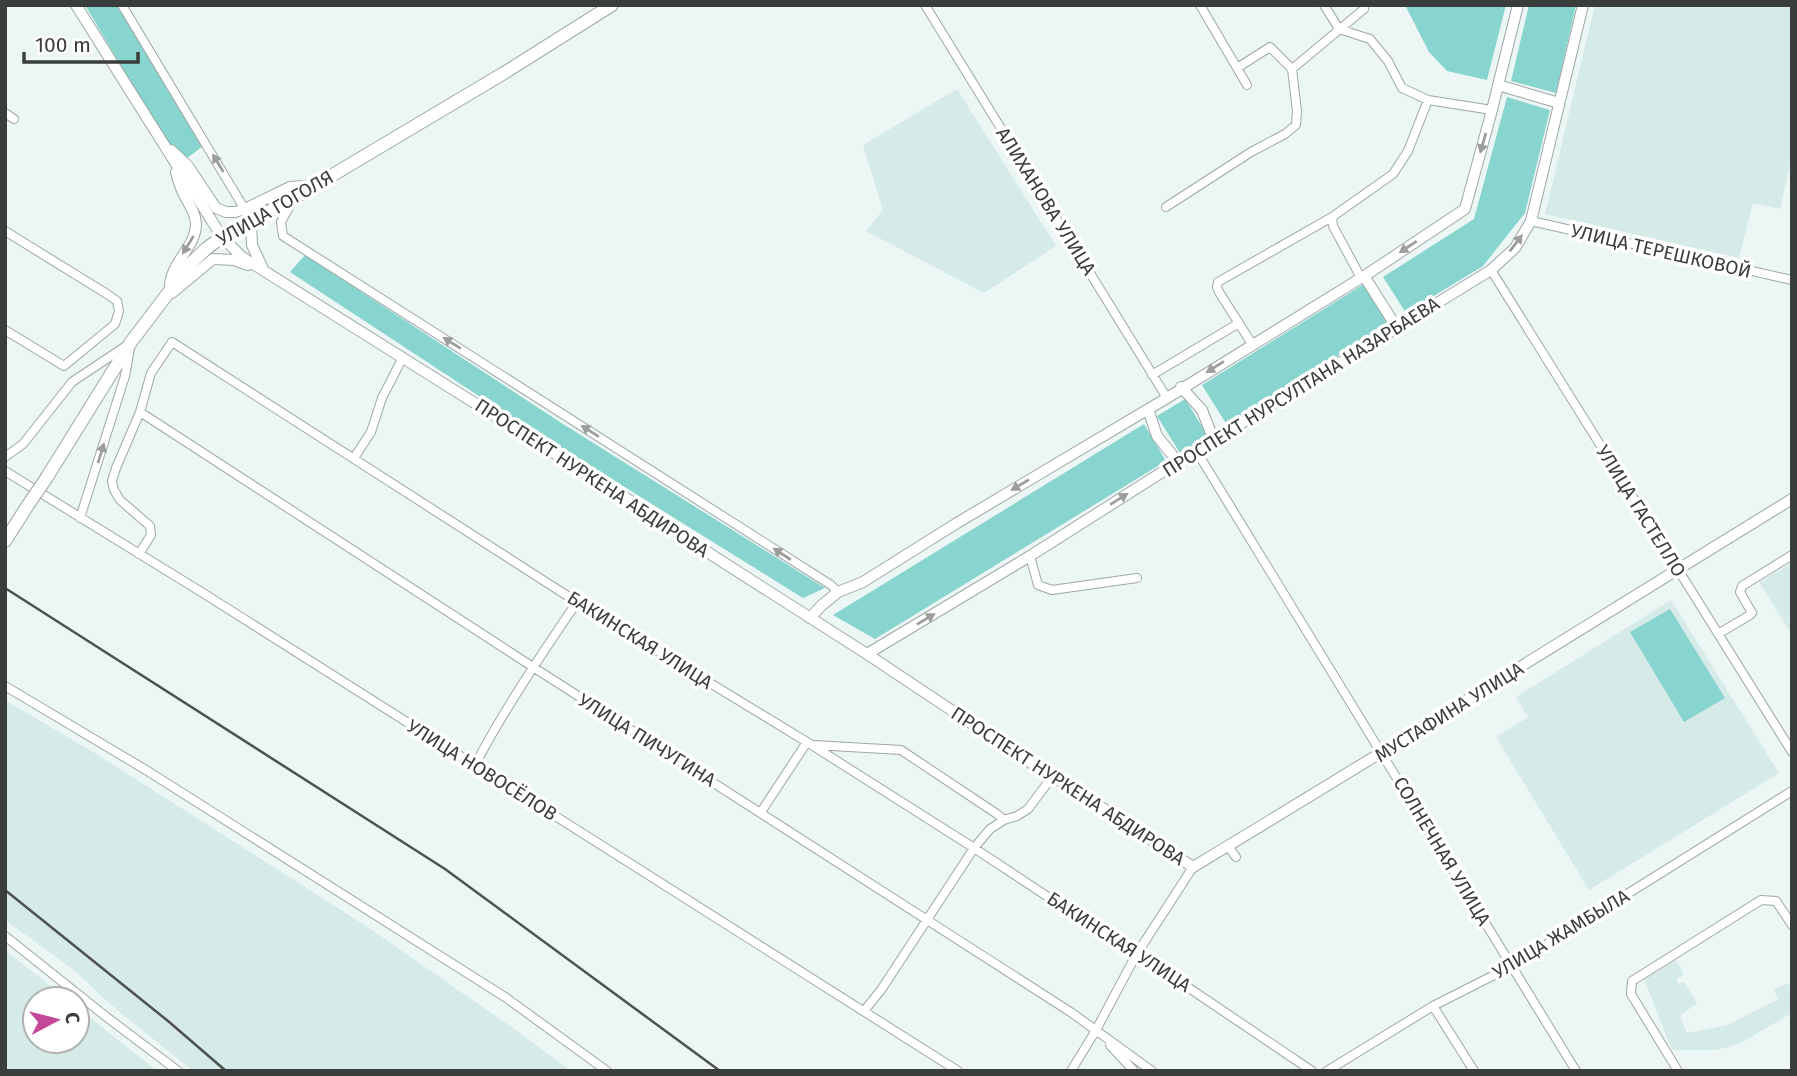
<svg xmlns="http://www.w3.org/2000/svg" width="1797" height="1076" font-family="'Fira Sans',sans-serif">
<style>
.built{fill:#d6eae8}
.green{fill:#88d4ce}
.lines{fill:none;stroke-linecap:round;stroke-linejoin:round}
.minor-casing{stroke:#9ea7a6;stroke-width:10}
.major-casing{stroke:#9ea7a6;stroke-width:12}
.highway-casing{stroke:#9ea7a6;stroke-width:14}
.minor{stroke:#fff;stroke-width:8}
.major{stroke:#fff;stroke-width:10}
.highway{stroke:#fff;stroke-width:12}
.rail{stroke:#4d5251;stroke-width:2.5}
.highway-bridge-casing{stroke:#9ea7a6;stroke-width:14;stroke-linecap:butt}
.highway-bridge{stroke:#fff;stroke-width:12}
.oneway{fill:#9c9e9e}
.labels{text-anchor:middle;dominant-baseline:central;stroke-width:7;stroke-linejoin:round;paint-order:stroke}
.street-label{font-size:19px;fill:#393d3c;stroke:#fff}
</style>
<rect width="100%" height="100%" fill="#ecf6f5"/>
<path class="built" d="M1595 5H1792V157L1780 209 1753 203 1739 258 1545 214Z
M957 89 1056 246 984 293 866 231 883 210 863 145Z
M1792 562V635L1759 582Z
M1671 600 1779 773 1589 890 1496 737 1528 717 1516 697Z
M5 700 98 755 366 926 510 1026 571 1071H193L110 1004 74 970 5 920Z
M5 950 67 999H35V1041H77V1007L157 1071H5Z
M1676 960 1684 974 1677 979 1678 984 1684 982 1697 1003 1680 1016 1687 1033 1728 1025 1778 999 1774 989 1790 983 1792 991V1013L1739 1044 1716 1050H1672L1644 979Z"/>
<path class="green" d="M85 5H117L203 146 186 159 164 139Z
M1405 5H1506L1487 80 1447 71 1429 52Z
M1529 5H1576L1556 93 1511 81Z
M1507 97 1550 110 1525 213 1483 266 1406 313 1383 277 1474 219Z
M305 255 563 424 825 588 803 598 488 402 290 272Z
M1364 284 1389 324 1227 425 1202 385Z
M1185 399 1208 436 1180 453 1157 416Z
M1144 424 1166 461 875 639 833 615Z
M1670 609 1725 698 1684 722 1630 632Z"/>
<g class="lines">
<g class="minor-casing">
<path id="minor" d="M122 5 247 213
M925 5 1167 398
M1200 5 1247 85
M1324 5 1339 29 1370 39 1388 61 1402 88 1428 100 1492 110
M1237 68 1270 47 1292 69 1364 9
M5 113 14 119
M294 198 281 222 283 236 831 585 838 592
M1166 207 1251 152 1285 134 1296 125 1297 111 1292 69
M1531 221 1792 280
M5 231 107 294 117 301 119 311 115 324 64 366 5 330
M1491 270 1792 752
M1361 278 1333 226 1332 217 1393 174 1408 151 1428 100
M1252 344 1219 292 1217 287 1218 282 1332 217
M1152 375 1239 323
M140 412 533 667 1072 1013 1152 1071
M1197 452 1576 1071
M5 457 23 444 72 382 126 346
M354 458 371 432 382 398 403 357
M5 471 203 593 958 1071
M80 518 125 376 130 348
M139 554 151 535 150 526 120 500 114 490 112 481 116 468 140 412 151 373 172 342 577 602 807 742 974 848 1136 955 1152 961 1186 986 1312 1071
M1030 556 1038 585 1052 590 1137 578
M1718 634 1750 615 1752 613 1740 592 1742 586 1792 555
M5 686 146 770 505 997 607 1071
M814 745 901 750 997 814 1004 820
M475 765C505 708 541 655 577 602
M761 812 807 742
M1228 846 1236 857
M5 936 104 1015 178 1071
M1433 1006 1474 1071
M864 1011 881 990 974 848 990 829 1004 820 1017 816 1028 809 1052 777
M1110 1045 1134 1071
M1071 1071 1096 1030 1136 955 1193 867
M1327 1071 1433 1006 1512 966 1792 791
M1678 1071 1631 994 1632 981 1761 900 1776 901 1792 925"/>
</g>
<g class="major-casing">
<path id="major" d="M76 5 222 237 242 257 637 505 715 557 867 654 1052 777 1064 783 1193 867C1394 746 1592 622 1792 499
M1498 85 1559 103
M171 150 188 166 216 208 226 212H235L245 209 290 187 315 185
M251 222 252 245 263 269
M1364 276 1397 328
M170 291C168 263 196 249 196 224 196 211 185 200 181 188 179 183 177 177 176 172
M172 293 213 259 234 260 248 265
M1181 387 1202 410 1214 441
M1148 409 1157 436 1178 462
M810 618 822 605 838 592 863 582 957 523 1167 398 1369 273 1465 209 1492 110 1518 5
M867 654 1030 556 1178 462 1491 270 1515 248 1531 221 1583 5"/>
</g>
<g class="highway-casing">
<path id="highway" d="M47 477 131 342 191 263 207 248 222 237 294 198 504 73 612 5
M5 541 28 505"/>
</g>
<use href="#minor" class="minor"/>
<use href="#major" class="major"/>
<use href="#highway" class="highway"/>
<path class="rail" d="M5 588 445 869 720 1071
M5 890 168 1021 226 1071"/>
<g class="highway-bridge-casing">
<path id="highway-bridge" d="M28 505 47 477"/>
</g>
<use href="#highway-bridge" class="highway-bridge"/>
</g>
<defs><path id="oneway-solid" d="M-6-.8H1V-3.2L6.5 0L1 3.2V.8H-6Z" transform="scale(1.75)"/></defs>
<g class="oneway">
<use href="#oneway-solid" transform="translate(1483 143) rotate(106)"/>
<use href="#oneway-solid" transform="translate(218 163) rotate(-121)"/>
<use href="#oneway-solid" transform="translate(1516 243) rotate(-53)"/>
<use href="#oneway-solid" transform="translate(188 245) rotate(122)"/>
<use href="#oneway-solid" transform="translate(1408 247) rotate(146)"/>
<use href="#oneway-solid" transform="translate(452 343) rotate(-148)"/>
<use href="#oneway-solid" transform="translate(1215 367) rotate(148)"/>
<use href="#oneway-solid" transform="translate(590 431) rotate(-148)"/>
<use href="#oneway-solid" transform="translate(101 453) rotate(-73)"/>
<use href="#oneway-solid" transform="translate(1020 485) rotate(149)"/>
<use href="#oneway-solid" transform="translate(1119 499) rotate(-32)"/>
<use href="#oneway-solid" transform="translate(782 554) rotate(-147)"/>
<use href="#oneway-solid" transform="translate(926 619) rotate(-31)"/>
</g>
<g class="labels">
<g class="street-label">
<text transform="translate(1046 201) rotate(58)">АЛИХАНОВА УЛИЦА</text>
<text transform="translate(275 208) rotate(-30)">УЛИЦА ГОГОЛЯ</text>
<text transform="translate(1661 251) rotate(13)">УЛИЦА ТЕРЕШКОВОЙ</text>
<text transform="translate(1301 387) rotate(-32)">ПРОСПЕКТ НУРСУЛТАНА НАЗАРБАЕВА</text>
<text transform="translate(592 478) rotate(33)">ПРОСПЕКТ НУРКЕНА АБДИРОВА</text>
<text transform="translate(1641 511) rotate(58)">УЛИЦА ГАСТЕЛЛО</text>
<text transform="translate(640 640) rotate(32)">БАКИНСКАЯ УЛИЦА</text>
<text transform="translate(1449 712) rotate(-32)">МУСТАФИНА УЛИЦА</text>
<text transform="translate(647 740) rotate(32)">УЛИЦА ПИЧУГИНА</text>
<text transform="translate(482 770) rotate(32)">УЛИЦА НОВОСЁЛОВ</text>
<text transform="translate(1068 786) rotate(33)">ПРОСПЕКТ НУРКЕНА АБДИРОВА</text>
<text transform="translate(1442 851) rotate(59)">СОЛНЕЧНАЯ УЛИЦА</text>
<text transform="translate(1561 934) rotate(-31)">УЛИЦА ЖАМБЫЛА</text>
<text transform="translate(1119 942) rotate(33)">БАКИНСКАЯ УЛИЦА</text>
</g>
</g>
<rect width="1797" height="1076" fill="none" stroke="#393d3c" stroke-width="14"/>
<g transform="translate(56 1020) rotate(83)"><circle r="33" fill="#ffffff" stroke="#b0b1b1" stroke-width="2"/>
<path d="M0-5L12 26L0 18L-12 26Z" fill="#c44897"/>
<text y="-10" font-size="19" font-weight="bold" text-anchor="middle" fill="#393d3c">С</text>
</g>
<path d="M24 52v10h114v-10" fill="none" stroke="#393d3c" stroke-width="3.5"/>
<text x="35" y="52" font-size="21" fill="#393d3c" stroke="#ffffff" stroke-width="5" paint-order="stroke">100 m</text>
</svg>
